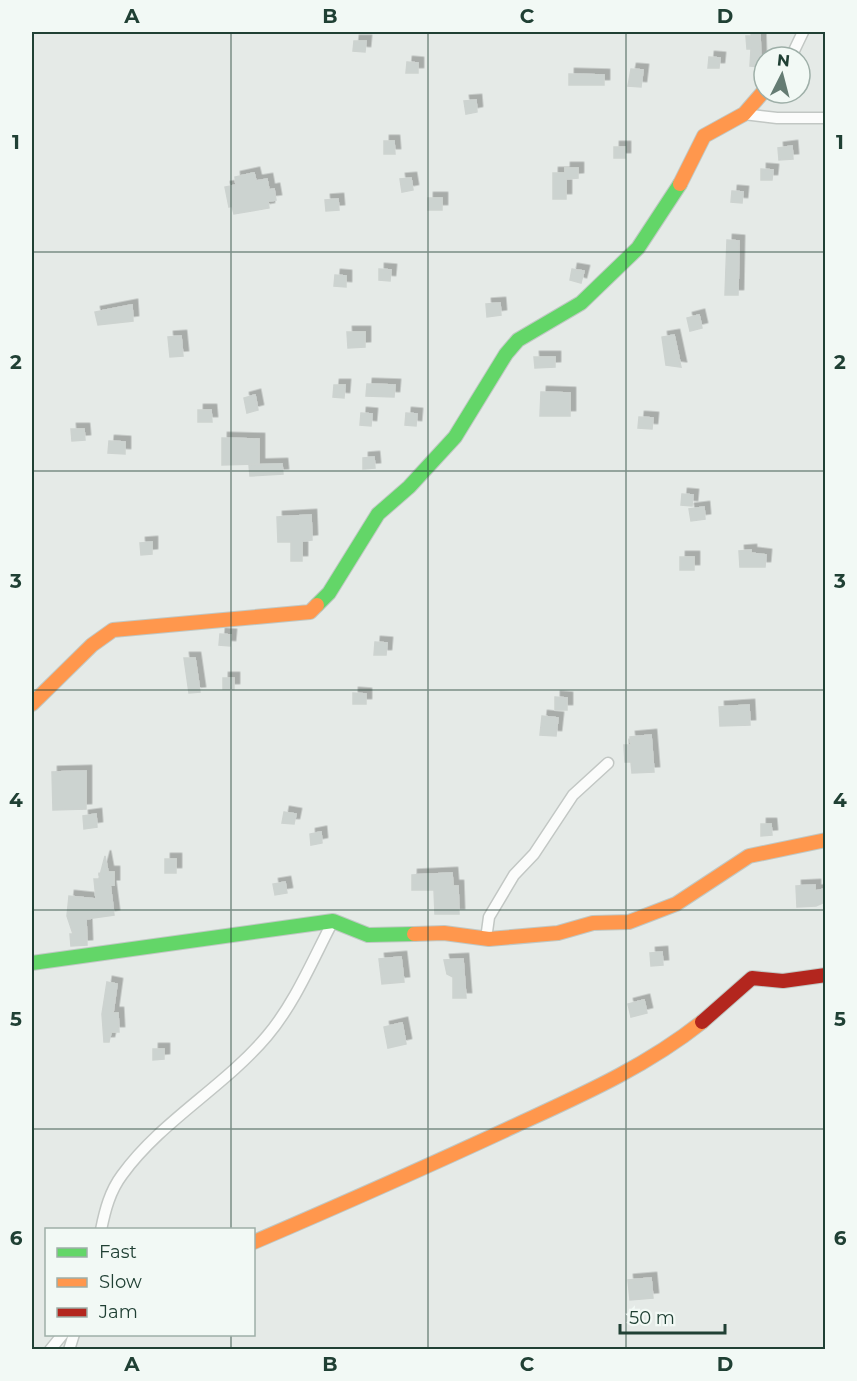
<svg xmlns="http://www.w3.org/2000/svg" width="857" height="1381" font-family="Montserrat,sans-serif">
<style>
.building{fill:#ccd3d0;stroke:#cdd3d0;stroke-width:1.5;filter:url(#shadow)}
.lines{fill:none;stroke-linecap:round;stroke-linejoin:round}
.street-casing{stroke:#c2c7c4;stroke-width:13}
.fast-casing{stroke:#c0c8c4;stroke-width:16}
.slow-casing{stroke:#c0c8c4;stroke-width:16}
.jam-casing{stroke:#c0c8c4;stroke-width:16}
.street{stroke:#fbfcfb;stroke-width:10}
.fast{stroke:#63d668;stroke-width:14}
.slow{stroke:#ff974d;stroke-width:14}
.jam{stroke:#b3261e;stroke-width:14}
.grid{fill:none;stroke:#204034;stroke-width:1.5;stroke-opacity:0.55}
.neatline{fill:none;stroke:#204034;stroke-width:2}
.grid-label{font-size:20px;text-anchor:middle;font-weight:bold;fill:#204034}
</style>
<defs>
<filter id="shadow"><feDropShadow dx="5.5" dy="-5.5" stdDeviation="0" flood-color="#0004"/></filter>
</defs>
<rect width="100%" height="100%" fill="#e5eae7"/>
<path class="building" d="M752 32H760L761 67 750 66 751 49H747L746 36H752Z
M354 41H366L365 52 353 51Z
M709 57 720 58 719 68H708Z
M407 62 418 63V73H406Z
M631 69 643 70 641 87 628 86Z
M569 74 604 75V85H569Z
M476 100 477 112 466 114 464 101Z
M384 141H394L395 154H384Z
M792 146 793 159 779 160 778 148Z
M614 147H625V158H614Z
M565 168H578V178L566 179V199H553V173H565Z
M761 169 773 170 772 180H761Z
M254 173 256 181 267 179 269 190 274 189 276 200 268 201 269 208 234 214 232 206 229 207 225 187 236 185 235 177Z
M411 178 413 190 402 192 400 179Z
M732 191 743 192 742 203 731 202Z
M428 198H442V210H428Z
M338 199 339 210 326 211 325 200Z
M727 240 739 241 738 295H725Z
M379 269 391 270 390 281 379 280Z
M572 269 584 271 581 283 570 280Z
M335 275 346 276V287L334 286Z
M500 303 501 315 487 317 486 304Z
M132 305 133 321 98 325 95 312Z
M699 315 702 328 690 331 687 318Z
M347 332H365V347L348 348Z
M674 335 681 367 666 365 662 337Z
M181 336 183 356 170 357 168 337Z
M534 357H555V367L535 368Z
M367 384 395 385 394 397 366 396Z
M334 385H345L344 398 333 397Z
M541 392 570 393V416H540Z
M255 395 258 410 247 413 244 398Z
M198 410H211L212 422H198Z
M361 413 372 414 371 426 360 425Z
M406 413 417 414 416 426 405 425Z
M639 417 653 418 652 429 638 428Z
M71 429H84L85 440 72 441Z
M222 438 259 439V464L222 465Z
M109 441 125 442V454L108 453Z
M374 457 375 468 363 469V458Z
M282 464 283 474 250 476 249 465Z
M682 494 693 495 692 506 681 505Z
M704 507 705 519 691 521 689 509Z
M311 515 312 540 302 541V561H291V542H278L277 517Z
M152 542V554L141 555 140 543Z
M751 550V553L766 555 765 567H740L739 551Z
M680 557H694V570H680Z
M220 634 231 635 230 646 219 645Z
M375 642 387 643 386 655H374Z
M184 658H195L200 692 189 693Z
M223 678H234V689H223Z
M353 693 366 694V704H353Z
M555 697 567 698V710H555Z
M749 705 750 725 720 726 719 707Z
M542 716 558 718 556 736 540 735Z
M651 735 654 772 632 773 631 762H625L624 745H631L630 737Z
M86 771V809L53 810 52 772Z
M284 812 296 814 294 824 282 823Z
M96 814 97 827 84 829 83 816Z
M761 824H771L772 835 761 836Z
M321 832 322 843 311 845 310 834Z
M105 856 108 872H114V885L110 884 114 915 86 919 87 945 71 946 70 934H73L67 916 69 896 96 899 94 879H99Z
M165 859H176V873H165Z
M452 873 453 886H458L459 914H435L434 890H412V875Z
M285 882 287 893 275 895 273 884Z
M815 885V891L825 889V902L816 906 797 907 796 886Z
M662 952 663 965 651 966 650 953Z
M401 957 404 982 382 984 379 959Z
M463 959 466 998H453V977L447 974 444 960Z
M107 982 117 984 113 1013H118L119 1032H111L109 1042H104L102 1014Z
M644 1000 647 1013 631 1017 628 1004Z
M402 1023 406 1044 388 1048 384 1027Z
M153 1049H164V1059L153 1060Z
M651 1278 653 1298 630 1300 628 1280Z"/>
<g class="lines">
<g class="street-casing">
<path id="street" d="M791 57 803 32
M744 114 777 118H826
M486 939 489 917 514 875 534 854 573 795 608 763
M101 1230C105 1210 110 1191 122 1175 161 1121 224 1087 267 1036 295 1003 313 959 333 921
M50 1350 63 1334
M69 1350 74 1334"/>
</g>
<g class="fast-casing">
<path id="fast" d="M317 605 329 593 378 514 409 487 455 437 506 354 518 340 581 303 638 248 680 184
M32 963 333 921 368 935 414 934"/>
</g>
<g class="slow-casing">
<path id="slow" d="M680 184 704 136 744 114 764 91
M32 704 92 645 113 630 310 612 317 605
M414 934 444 933 489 939 558 933 593 923 629 922 676 904 749 856 826 840
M254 1242C340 1205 426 1167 512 1127 579 1096 644 1068 702 1022"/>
</g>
<g class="jam-casing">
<path id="jam" d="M702 1022 752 978 783 981 826 975"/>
</g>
<use href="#street" class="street"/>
<use href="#fast" class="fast"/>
<use href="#slow" class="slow"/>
<use href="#jam" class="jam"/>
</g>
<path class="grid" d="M231 32V1230M428 32V1350M626 32V1350M32 252H826M32 471H826M32 690H826M32 910H826M32 1129H826M231 1334V1350"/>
<rect width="857" height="1381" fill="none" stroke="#f2f9f5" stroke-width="66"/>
<rect x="45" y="1228" width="210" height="108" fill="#f2f9f5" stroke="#9eafa8" stroke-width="1.5"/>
<rect x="57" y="1248" width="30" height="9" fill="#63d668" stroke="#9eafa8" stroke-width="1.5"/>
<text x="99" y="1258" font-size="18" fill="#204034">Fast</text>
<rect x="57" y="1278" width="30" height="9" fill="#ff974d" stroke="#9eafa8" stroke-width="1.5"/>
<text x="99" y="1288" font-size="18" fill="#204034">Slow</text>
<rect x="57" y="1308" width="30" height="9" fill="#b3261e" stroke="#9eafa8" stroke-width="1.5"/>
<text x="99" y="1318" font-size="18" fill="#204034">Jam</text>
<g transform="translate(782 75) rotate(6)"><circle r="28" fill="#f2f9f5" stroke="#9eafa8" stroke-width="1.5"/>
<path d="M0-4.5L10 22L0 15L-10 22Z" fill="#657c73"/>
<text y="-9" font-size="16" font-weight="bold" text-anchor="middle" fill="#204034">N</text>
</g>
<path d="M620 1324v9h105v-9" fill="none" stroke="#204034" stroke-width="3"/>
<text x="629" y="1324" font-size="18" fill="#204034" stroke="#f2f9f5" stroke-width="4.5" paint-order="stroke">50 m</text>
<rect x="33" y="33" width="791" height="1315" class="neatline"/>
<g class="grid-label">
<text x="132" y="23">A</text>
<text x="330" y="23">B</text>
<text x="527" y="23">C</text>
<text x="725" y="23">D</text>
<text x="16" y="149">1</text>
<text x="840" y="149">1</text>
<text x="16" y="369">2</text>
<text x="840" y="369">2</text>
<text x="16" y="588">3</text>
<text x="840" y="588">3</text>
<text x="16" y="807">4</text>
<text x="840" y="807">4</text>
<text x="16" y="1026">5</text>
<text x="840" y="1026">5</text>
<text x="16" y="1245">6</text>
<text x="840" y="1245">6</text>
<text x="132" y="1371">A</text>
<text x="330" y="1371">B</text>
<text x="527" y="1371">C</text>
<text x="725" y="1371">D</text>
</g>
</svg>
